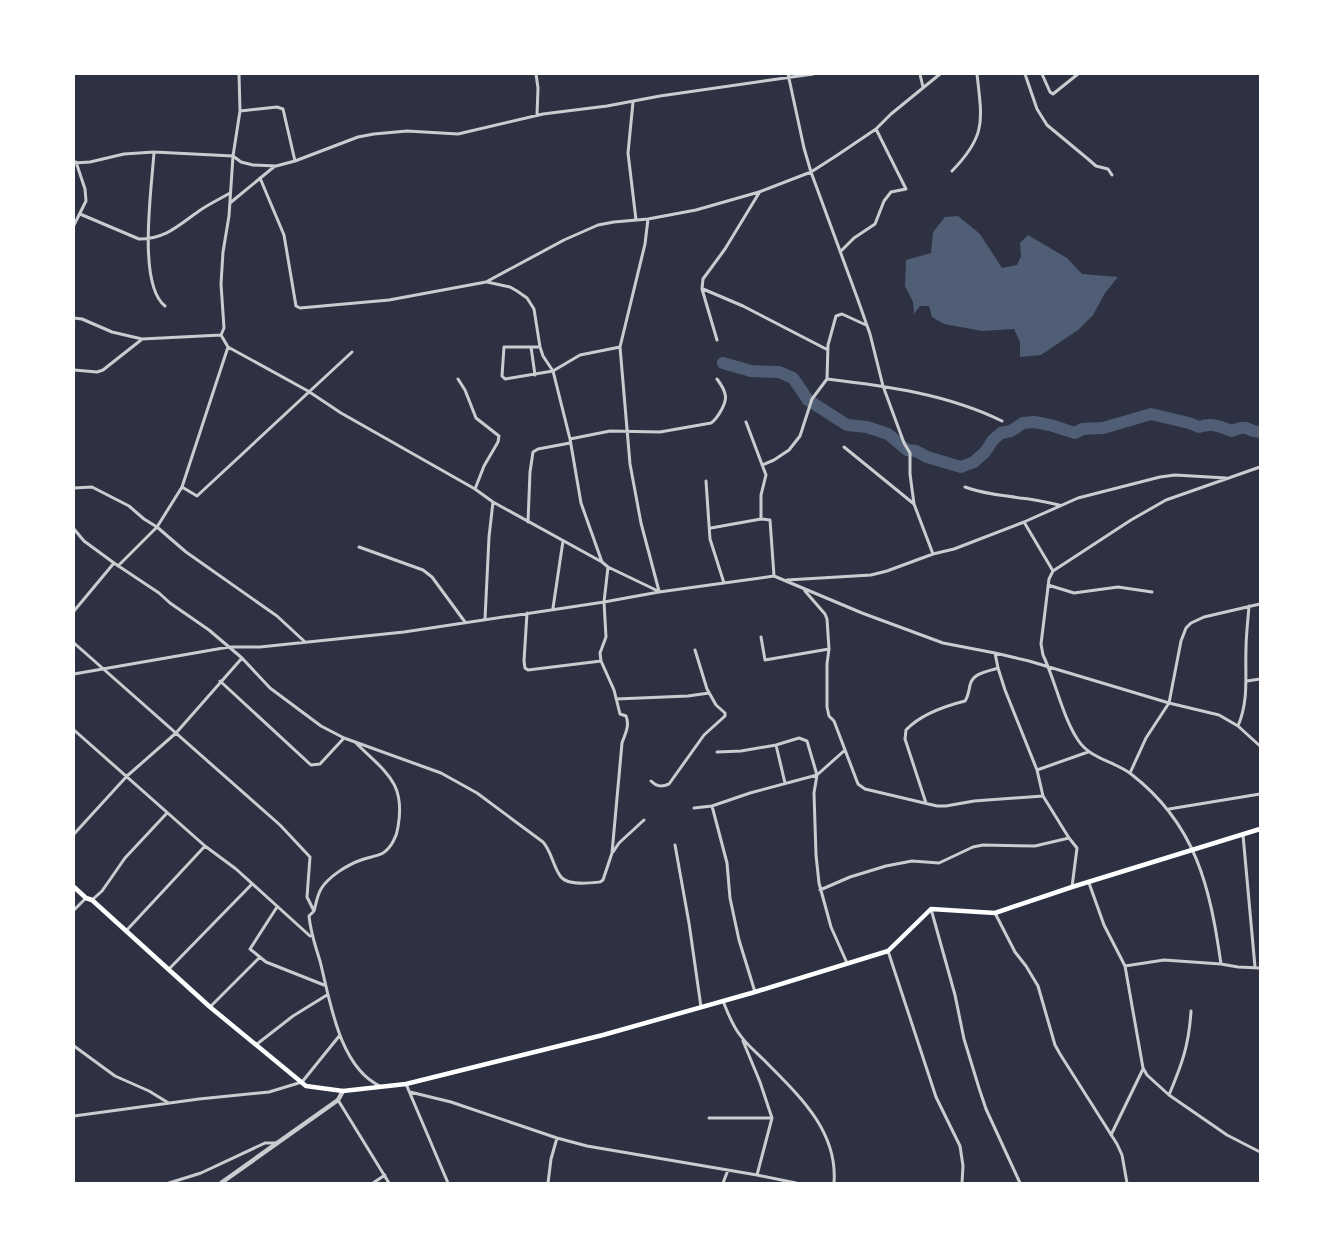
<svg xmlns="http://www.w3.org/2000/svg" width="1334" height="1257" font-family="'Sofia Sans Condensed',sans-serif">
<style>
.water{fill:#4f5d75}
.lines{fill:none;stroke-linecap:round;stroke-linejoin:round}
.river{stroke:#4f5d75;stroke-width:12}
.minor{stroke:#caccd0;stroke-width:3}
.tertiary{stroke:#caccd0;stroke-width:4.5}
.secondary{stroke:#fff;stroke-width:4.5}
</style>
<rect width="100%" height="100%" fill="#2d3142"/>
<path class="water" d="M958 216 980 234 1002 268 1017 265 1021 256 1020 243 1028 235 1067 258 1082 274 1118 277 1105 293 1093 315 1078 330 1041 355 1020 357V342L1014 329 982 331 944 324 932 317 929 306H920L914 314 913 302 905 286 906 260 931 253 933 232 945 217Z"/>
<g class="lines">
<path class="river" d="M723 363 751 371 779 372 793 378 808 400 847 425 867 427 888 434 907 450 916 451 927 457 961 467 974 462 985 452 993 440 1001 433 1011 431 1023 423 1034 422 1050 425 1075 433 1082 429 1103 428 1151 414 1189 423 1199 427C1212 422 1220 427 1232 431 1249 423 1247 432 1260 432"/>
<path class="minor" d="M239 74 240 111 233 156 229 216 223 252 221 284 224 328 221 335 228 347 308 391 341 413 475 489 493 502 602 562 608 567 658 591
M536 74 538 88 537 115
M788 74 804 148 811 172 858 300 870 334 883 386 904 443 910 453V474L914 504 933 554
M920 74 923 87
M1025 74 1037 109 1047 125 1088 159 1096 166 1108 169 1112 175
M1042 74 1050 92 1053 94 1078 74
M633 102 628 153 636 220
M240 111 277 107 283 109 295 161
M154 152C152 186 137 284 165 306
M74 163 90 162 124 154 154 152 233 156 241 162 253 165 276 166 295 161 358 137 374 134 407 131 458 134 543 114 607 106 660 96 813 74
M952 171C987 135 982 120 977 74
M260 178 284 235 296 306 300 308 389 300 486 282 564 240 598 225 614 222 648 219 696 210 759 192 811 172 836 156 876 129 891 114 940 74
M230 203 275 166
M80 214 139 239C166 239 179 225 199 211 209 204 220 199 230 193
M648 219 645 244 620 347 630 464 641 523 659 591
M74 225 86 201 85 189 76 162
M841 251 854 238 875 224 884 201 891 192 906 189 876 129
M487 282 510 287 517 291 527 298 534 309 540 347 543 356 553 371 570 439 581 503 602 562
M703 289 743 306 828 350
M74 318 82 319 112 332 142 339 221 335
M717 340 702 289 703 279 725 249 759 193
M531 347 535 375
M540 347H504L502 376 505 379 553 371 580 355 620 347
M74 370 97 372 103 370 141 340
M458 379 465 390 476 418 499 436 498 442 484 466 475 489
M827 379C886 386 947 394 1002 421
M746 422 766 475 761 495V519
M570 439 610 431 660 432 711 423C717 419 728 402 725 394 724 389 720 383 717 379
M844 447 914 504
M762 465 774 460 789 450 800 436 812 399 827 379 828 345 836 316 842 314 866 325
M706 481 710 539 724 583
M182 487 197 496 352 352
M965 487C983 494 1001 495 1020 498 1033 499 1046 502 1059 505
M74 488 92 487 129 506 144 519 157 527 186 552 277 616 304 641
M528 522 530 472 533 452 538 449 570 443
M1024 522 1053 571
M711 528 761 519 770 520 774 576
M74 529 84 541 114 563 159 593 170 603 209 630 242 658 270 688 321 726 344 738 441 773 477 793 543 842C552 852 553 867 561 877 568 886 591 883 600 882L603 880 612 853 622 743C625 734 630 726 626 716L620 714 614 690 601 661 600 653 606 637 604 602 608 567
M359 547 423 570 432 577 465 622
M118 566 157 527 182 487 228 347
M787 580 871 575 887 571 933 554 954 549 1024 522 1078 498 1160 477 1175 475 1226 478
M1048 585 1074 593 1118 587 1152 592
M805 591 825 614 827 619 829 649 827 664V707L829 716 834 721 858 784 865 789 937 806H946L974 801 1043 796
M553 608 563 541
M74 611 114 563
M527 613 524 661 525 668 528 670 601 661
M485 619 489 537 493 502
M761 637 765 660 829 649
M74 643 280 825 310 857 307 897 314 911 309 916C311 935 315 944 320 961 330 1000 339 1067 380 1086
M995 653 998 668 1005 690 1037 770 1043 796 1069 838 1077 848 1072 887
M74 674 229 647H260L404 632 604 602 659 592 774 576 862 613 943 643 995 653 1029 661 1169 703 1219 715 1238 726 1260 746
M220 681 311 765 320 764 344 738
M1247 681 1260 679
M616 699 688 696 709 693
M1238 726C1249 700 1245 676 1246 649 1246 635 1248 620 1249 606
M74 730 205 846 236 869 310 936
M776 745 785 783
M717 752 741 751 776 745 799 738 807 741 817 775 814 793 816 855 819 883 831 927 847 963
M1037 770 1088 752
M1130 773 1146 738 1169 703 1181 641 1186 628 1191 623 1204 617 1260 604
M651 781C657 787 662 787 669 784L704 735 725 716V713L716 705 707 689 695 650
M926 803 905 739 906 730C920 715 945 706 965 701 968 697 969 691 970 685 973 673 986 672 998 668
M712 806 727 863 730 898 739 940 755 992
M694 808 712 806 750 793 817 775 845 750
M1169 809 1260 794
M74 834 127 776 176 733 242 658
M1243 835 1255 967
M675 845 689 923 701 1007
M613 852 619 843 644 820
M1089 883 1104 925 1125 966 1143 1068 1147 1075 1169 1095 1227 1135 1260 1152
M820 890 850 877 886 866 912 861 939 863 973 847 983 845 1035 846 1069 838
M92 900 102 891 125 858 167 813
M277 907 250 949 266 962 324 985
M931 909 955 995 964 1039 979 1088 986 1109 1020 1183
M74 910 86 898
M314 911C316 904 317 896 321 889 328 877 347 865 361 860 368 857 376 857 383 853 391 848 397 836 398 827 406 782 385 772 356 743
M995 913 1015 952 1026 966 1038 986 1055 1045 1060 1054 1117 1144 1122 1155 1127 1183
M126 931 205 846
M888 951 936 1097 960 1146 963 1166 962 1183
M1221 964C1210 887 1196 824 1131 774 1114 761 1090 759 1078 740 1063 718 1055 680 1043 655L1041 644 1049 579 1053 571 1131 520 1166 500 1260 467
M1125 966 1164 960 1221 964 1238 967 1260 968
M169 969 252 884
M723 1001C728 1013 732 1025 740 1035 747 1045 756 1052 764 1060 798 1095 838 1130 834 1183
M210 1007 260 957
M743 1041 760 1082 772 1118 757 1175
M257 1044 293 1016 327 995
M74 1046 115 1076 149 1091 167 1102
M406 1084 448 1183
M410 1092 451 1102 557 1138 587 1146 757 1175 796 1183
M1169 1095C1182 1064 1189 1045 1191 1011
M338 1100 389 1183
M74 1116 199 1099 269 1092 302 1082 340 1035
M709 1118H772
M1111 1135 1143 1069
M169 1183 201 1173 265 1143H276
M373 1183 385 1175
M548 1183 551 1159 557 1138
M723 1183 728 1170"/>
<path class="tertiary" d="M221 1183 338 1100 343 1091"/>
<path class="secondary" d="M74 887 86 898 92 900 210 1007 306 1086 343 1091 406 1084 603 1035 755 992 888 951 931 909 995 913 1072 887 1260 829"/>
</g>
<rect width="1334" height="1257" fill="none" stroke="#ffffff" stroke-width="150"/>
</svg>
